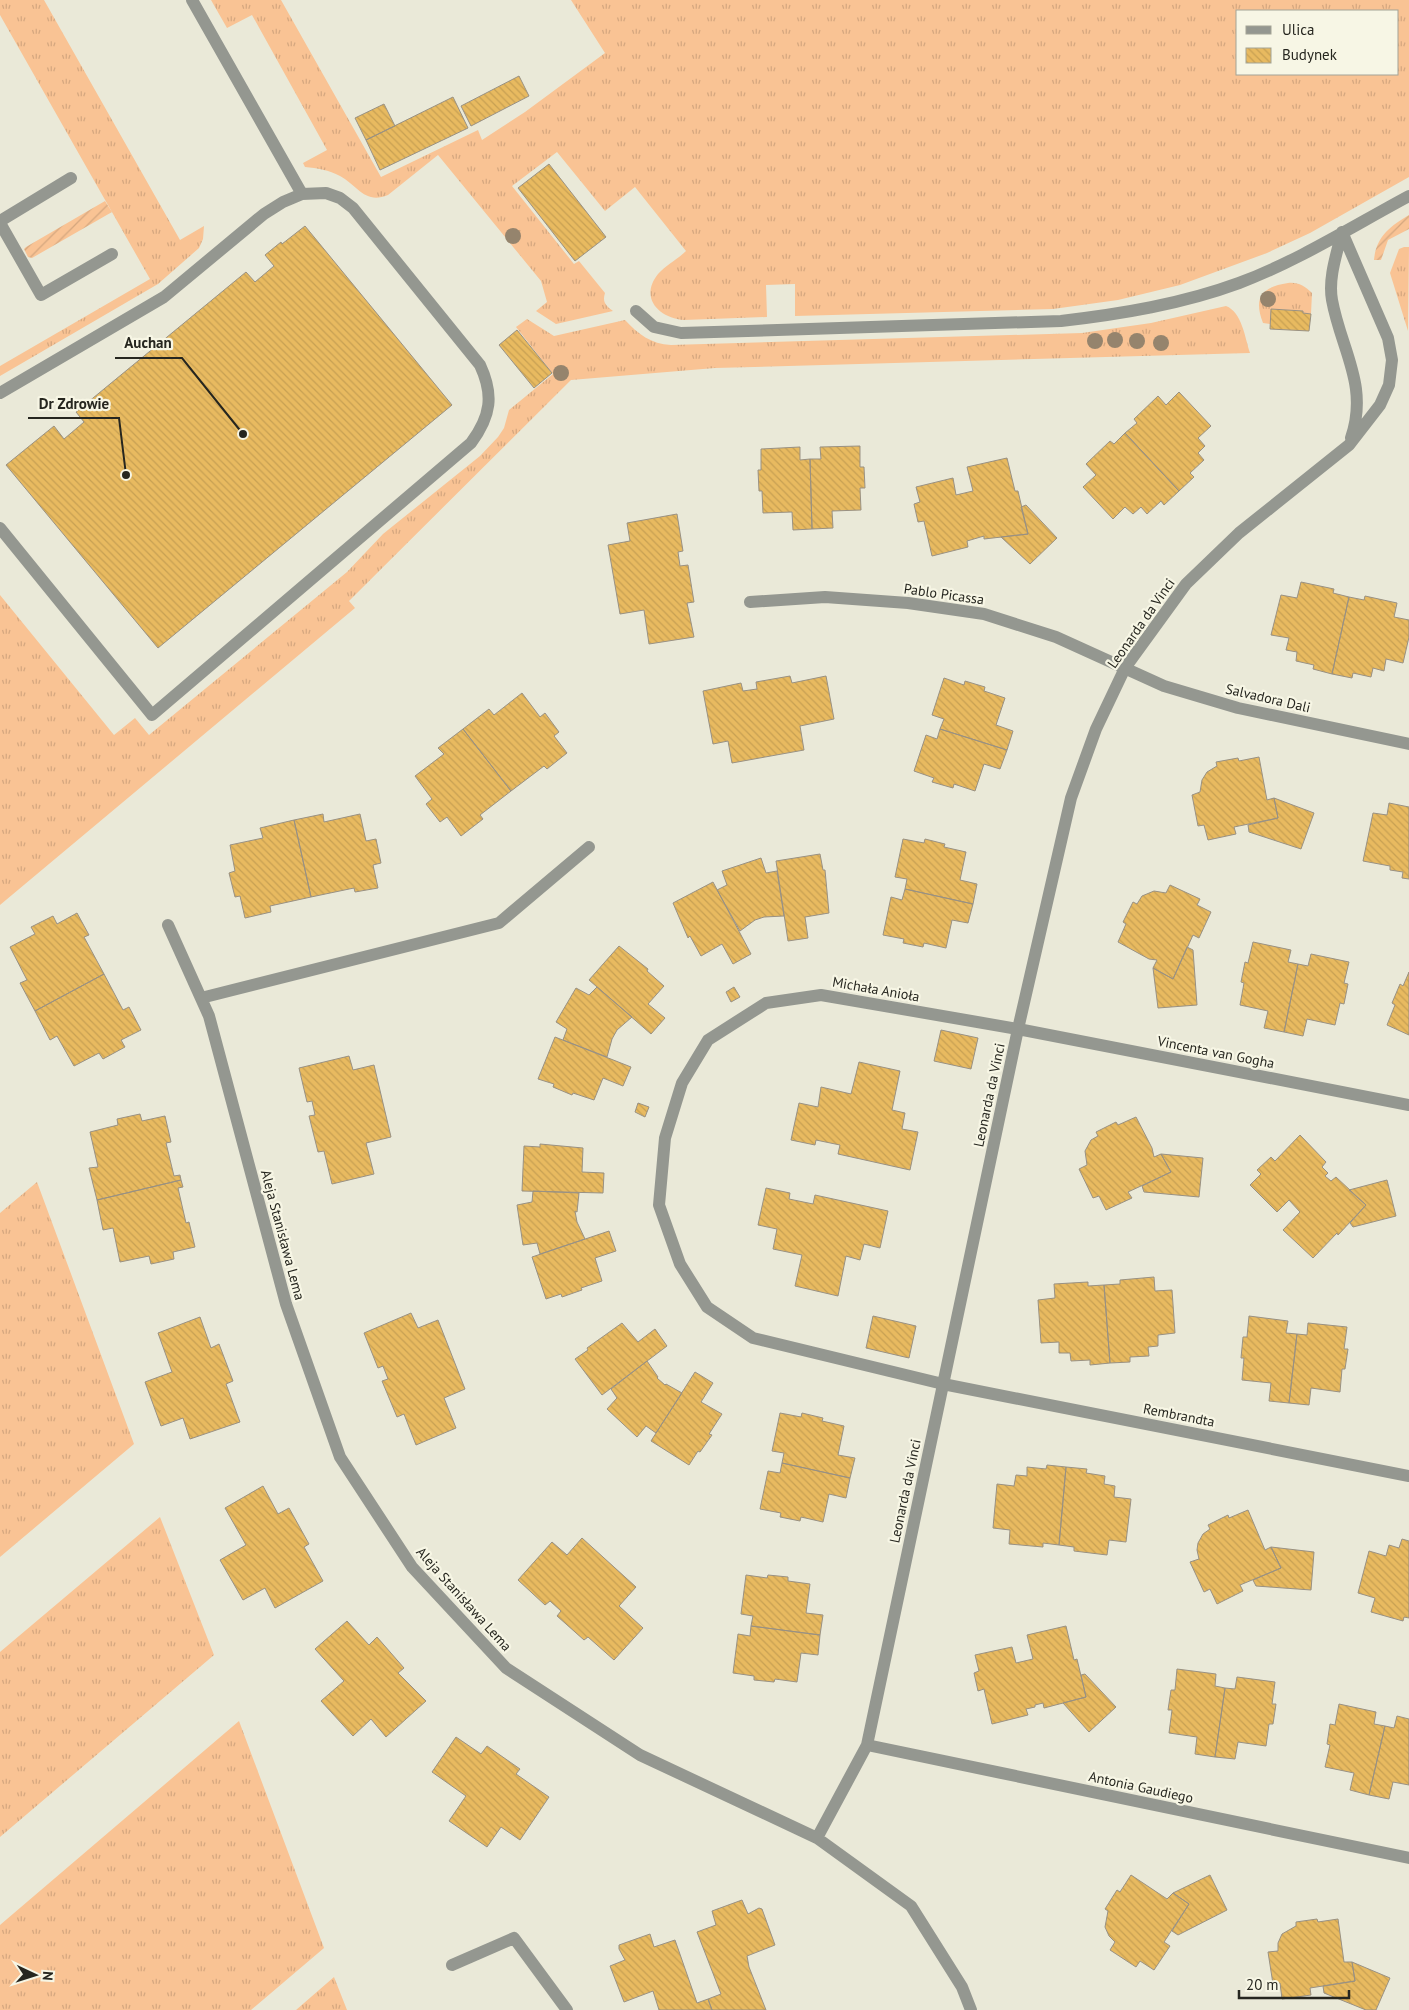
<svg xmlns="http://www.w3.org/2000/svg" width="1409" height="2010" font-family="'PT Sans',sans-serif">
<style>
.grass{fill:url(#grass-tufts);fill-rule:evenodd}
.garden{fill:url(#garden-furrows)}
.building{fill:url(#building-back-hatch);stroke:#999183}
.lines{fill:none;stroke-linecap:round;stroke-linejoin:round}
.minor{stroke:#949790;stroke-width:12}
.tree{fill:#95846d}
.labels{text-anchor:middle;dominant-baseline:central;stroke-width:4.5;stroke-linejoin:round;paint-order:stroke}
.street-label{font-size:14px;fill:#26261f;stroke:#f7f6e5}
.leader{fill:none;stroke:#26261f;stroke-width:2}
.callout-dot{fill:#26261f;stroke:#f7f6e5;stroke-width:2}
.callout-label{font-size:15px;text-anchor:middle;font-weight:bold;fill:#26261f;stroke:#f7f6e5;stroke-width:4.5;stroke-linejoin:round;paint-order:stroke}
</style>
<defs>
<pattern id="grass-tufts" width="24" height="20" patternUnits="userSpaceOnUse" patternTransform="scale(1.25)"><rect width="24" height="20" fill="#f9c394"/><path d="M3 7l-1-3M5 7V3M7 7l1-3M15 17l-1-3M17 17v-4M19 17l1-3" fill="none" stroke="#d5a77f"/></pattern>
<pattern id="garden-furrows" width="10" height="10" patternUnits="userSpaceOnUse" patternTransform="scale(1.25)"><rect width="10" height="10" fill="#f9c394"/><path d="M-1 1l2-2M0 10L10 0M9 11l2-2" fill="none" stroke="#d5a77f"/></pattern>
<pattern id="building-back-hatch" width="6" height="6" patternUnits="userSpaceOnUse" patternTransform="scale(1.25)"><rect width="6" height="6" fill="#e8ba60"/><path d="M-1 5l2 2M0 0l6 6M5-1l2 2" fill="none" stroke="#c7a053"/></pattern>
</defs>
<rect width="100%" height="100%" fill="#eae9d8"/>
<path class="grass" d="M0 0H44L180 240 204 226 203 239 199 248 158 284 0 376V366L150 279 0 15Z
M211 0H281L381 177 478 130 482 140 525 112 605 53 571 0H1409V177L1310 233 1267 253 1180 285 1118 300 1053 309 795 316V284L766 285 767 317 684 320C659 318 639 298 658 274 666 265 678 259 686 251L635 187 605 211 557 152 512 186 574 264 579 261 605 293C602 302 606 306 613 311L556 324 536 311 547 302 541 281 438 155 388 195C365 205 357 185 340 176 329 170 317 168 305 167L303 163 327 150 252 15 227 28ZM1238 11H1398V74H1238Z
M1404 247H1409L1408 331 1390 273 1399 249Z
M1288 283C1298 282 1305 286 1312 293L1311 314 1303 313V311L1272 309 1270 324 1263 323C1253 297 1262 287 1288 283Z
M1226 306C1242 312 1245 338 1250 353L715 368 571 380 349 601 355 608 0 905V595L114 735 135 718 149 735 347 572 383 534 480 456 498 437 504 428 509 410 553 374 516 327 527 319 554 336 625 320C638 334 651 344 671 345L1082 333 1151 323Z
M37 1182 134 1444 0 1557V1213Z
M160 1517 214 1655 0 1837V1652Z
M239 1721 324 1948 251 2010H0V1925Z
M334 1977 347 2010H296Z"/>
<path class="garden" d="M105 201 112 212 32 258 28 257 24 249 26 247Z
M1409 215V229L1388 240 1381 260H1374C1376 237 1390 226 1409 215Z"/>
<path class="building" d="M519 76 529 96 471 126 461 106Z
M453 97 468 128 380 170 366 140Z
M384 104 395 126 366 140 355 118Z
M549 164 606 237 575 261 518 188Z
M305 226 452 405 158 648 6 465 54 426 64 439 84 422 76 412 246 272 255 282 274 266 265 255 281 242 282 244Z
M1271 309 1303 311V313L1311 314 1309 331 1270 329Z
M517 330 552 373 534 388 499 345Z
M1179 392 1211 426 1198 438 1205 446 1198 453 1204 460 1190 473 1194 477 1179 491 1125 433 1137 423 1134 419 1158 396 1166 405Z
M1125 433 1179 491 1164 505 1161 501 1147 514 1141 507 1133 514 1125 507 1113 519 1083 487 1096 475 1086 464 1110 441 1114 444Z
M860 446V467H864L865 488H860L861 510 832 511 833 528 812 529 810 459H821L820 447Z
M800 447V460L810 459 812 529 793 530 792 512 763 513 762 491H759L758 470H761V449Z
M1007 458 1015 491H1018L1028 534 984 539V536L967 541 968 547 932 556 924 521 918 522 914 504 920 502 916 487 953 478 956 495 973 491 967 467Z
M1026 505 1057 538 1030 564 1001 537 1028 534 1021 507Z
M677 514 683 551 678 552 680 566 688 565 694 602 687 603 694 637 649 644 644 610 620 614 608 545 630 541 627 523Z
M1301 582 1334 589 1333 593 1349 597 1332 674 1313 669 1314 665 1296 661 1297 652 1286 650 1289 638 1271 635 1281 595 1297 598Z
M1365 596 1397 603 1394 617 1409 620V637L1403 663 1386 659 1384 671 1373 668 1371 677 1353 673 1352 678 1332 674 1349 597 1364 600Z
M790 676 792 683 826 676 834 719 800 726 804 750 732 763 728 741 713 744 703 691 741 683 743 691 757 689 756 682Z
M944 678 964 685 965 681 985 687 984 691 1005 698 996 725 1013 731 1007 750 940 729 944 719 932 715Z
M522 693 540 717 545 713 559 732 554 736 567 753 547 769 544 766 511 791 463 729 489 709 494 715Z
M463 729 511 791 480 815 483 819 461 836 447 817 440 822 426 804 432 799 415 776 444 754 438 748Z
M940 729 1007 750 1000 769 984 764 975 791 954 784 953 788 932 782 934 778 914 771 926 735 937 739Z
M1259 757 1267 800 1274 798 1278 818 1234 827 1236 834 1208 840 1204 825 1198 826 1192 795 1200 792 1202 780 1207 772 1217 766 1216 762 1238 758 1239 761Z
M1274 798 1314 813 1301 849 1249 832 1248 825 1278 818Z
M1389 803 1409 807V879L1402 878 1403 872 1390 870V866L1363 861 1373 813 1387 815Z
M323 814 324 822 360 814 366 841 376 839 381 863 373 865 378 888 355 892 354 888 311 897 294 820Z
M294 820 311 897 270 906 271 912 245 918 240 896 235 897 229 873 235 871 230 845 263 838 260 828Z
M903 839 924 843 925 839 945 844 944 847 966 852 960 880 977 884 973 904 905 889 907 879 895 877Z
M820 854 823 870H825L829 913 805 917 808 938 788 941 776 861Z
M761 858 766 873 777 871 784 916 764 917 755 920 740 931 717 890 727 885 722 871Z
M713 882 751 954 733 964 722 944 701 956 690 936 688 938 673 903Z
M1170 885 1200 899 1197 905 1211 912 1199 938 1193 935 1173 979 1153 968 1157 960 1149 959 1118 942 1126 924 1123 922 1133 902 1137 904 1142 896 1154 891 1166 893Z
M905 889 973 904 968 923 952 920 946 948 924 943 923 947 903 943 904 939 883 935 891 897 902 900Z
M77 913 89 935 84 937 104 974 35 1011 20 983 27 980 10 947 35 934 31 927 53 916 57 924Z
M1253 942 1291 950 1288 962 1298 964 1284 1032 1264 1028 1268 1011 1240 1005 1244 983 1241 982 1245 962 1248 963Z
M619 946 648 969 647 971 664 986 648 1004 665 1018 651 1034 589 980Z
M1187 947 1193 950 1197 1005 1158 1008 1153 968 1173 979Z
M1311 954 1349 962 1344 983 1348 984 1344 1004 1340 1003 1335 1025 1307 1019 1303 1036 1284 1032 1298 964 1308 966Z
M1409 972V1035L1387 1025 1395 1005 1392 1003 1400 984 1403 986Z
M104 974 123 1010 129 1007 141 1030 121 1040 125 1047 103 1059 99 1053 74 1066 57 1036 50 1040 35 1011Z
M597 987 632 1017 617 1030 612 1039 607 1057 563 1040 567 1029 556 1022 576 988 589 995Z
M734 987 740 997 731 1002 726 992Z
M941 1030 978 1038 971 1069 934 1061Z
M555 1037 631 1067 623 1086 603 1078 594 1100 573 1093 572 1095 553 1087 554 1084 538 1079Z
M349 1056 353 1070 374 1065 391 1137 366 1143 374 1174 332 1184 324 1151 318 1152 309 1116 315 1115 312 1101 307 1102 299 1068Z
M859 1062 900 1071 892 1110 905 1113 902 1129 918 1132 910 1170 838 1154 840 1145 816 1140 815 1145 791 1140 799 1103 818 1107 821 1087 851 1094Z
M638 1103 649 1107 645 1117 635 1112Z
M140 1114 142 1121 165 1116 171 1142 166 1143 174 1176 180 1175 181 1180 97 1200 89 1168 98 1167 90 1132 118 1125 117 1119Z
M1136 1117 1152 1148 1154 1157 1161 1154 1171 1172 1128 1192 1132 1198 1106 1210 1099 1196 1093 1198 1079 1169 1087 1165 1085 1151 1091 1140 1098 1136 1096 1132 1116 1122 1118 1125Z
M1300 1135 1326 1162 1322 1167 1328 1173 1325 1176 1331 1181 1336 1177 1366 1205 1338 1235 1337 1233 1313 1258 1283 1230 1300 1212 1289 1200 1277 1212 1250 1185 1261 1174 1257 1170 1271 1157 1275 1161Z
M540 1144 583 1148 582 1172 604 1173 603 1193 522 1191 524 1146 540 1147Z
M1161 1154 1203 1158 1199 1197 1144 1192 1142 1186 1171 1172Z
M181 1180 183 1187 178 1188 186 1223 189 1222 195 1247 173 1252 174 1259 151 1264 149 1256 120 1262 113 1228 103 1230 97 1200Z
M1387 1180 1396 1216 1353 1227 1350 1223 1366 1205 1349 1190Z
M766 1188 790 1193 789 1199 813 1204 815 1195 888 1211 880 1248 864 1244 860 1260 846 1256 838 1296 795 1286 802 1255 773 1249 777 1229 758 1225Z
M533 1191 579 1193 577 1212 575 1211 577 1222 585 1239 540 1254 537 1243 523 1245 517 1205 532 1202Z
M609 1231 616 1251 595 1258 602 1281 581 1288 582 1290 562 1297 561 1294 546 1299 532 1257Z
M1154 1277 1155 1291 1172 1290 1175 1333 1158 1335V1346L1148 1347 1149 1356 1130 1357V1362L1110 1363 1104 1285 1120 1284V1280Z
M1088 1282V1286L1104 1285 1110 1363 1090 1365V1360L1071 1361 1070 1353H1059V1342L1041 1343 1038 1300 1055 1298 1054 1284Z
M411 1313 418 1328 438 1320 465 1389 444 1398 456 1428 416 1445 404 1414 397 1417 382 1381 388 1379 383 1366 378 1368 364 1333Z
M873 1316 916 1326 909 1358 866 1348Z
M1249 1316 1288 1321 1286 1333 1297 1334 1289 1403 1269 1401 1271 1383 1242 1380 1244 1358H1241L1243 1337H1247Z
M200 1317 211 1348 219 1344 233 1381 226 1384 240 1422 190 1439 183 1418 161 1426 145 1382 172 1372 158 1333Z
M622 1323 638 1342 655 1329 667 1346 602 1395 575 1359 588 1350 587 1348Z
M1308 1323 1347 1327 1344 1349H1348L1345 1369H1342L1340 1392 1311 1388 1309 1405 1289 1403 1297 1334 1307 1335Z
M647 1361 658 1377 657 1378 665 1385 666 1384 682 1393 656 1433 646 1426 637 1437 607 1409 617 1398 611 1389Z
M695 1372 713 1383 701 1402 722 1414 709 1434 712 1435 700 1452 698 1451 689 1465 651 1441Z
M780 1413 801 1417 802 1413 823 1418 822 1421 844 1426 838 1455 855 1458 850 1478 782 1463 784 1453 772 1451Z
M782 1463 850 1478 846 1498 829 1494 823 1522 801 1517 800 1521 780 1517 781 1513 760 1509 768 1471 780 1473Z
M1047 1465 1066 1467 1059 1545 1043 1543V1547L1009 1544 1010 1530 993 1528 997 1484 1014 1486 1016 1475 1027 1476V1467L1046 1469Z
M1066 1467 1087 1469 1086 1473 1105 1476 1104 1484 1115 1486 1114 1497 1131 1499 1126 1542 1109 1540 1107 1555 1074 1551V1547L1059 1545Z
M263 1486 278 1514 289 1508 309 1544 304 1547 323 1581 275 1608 265 1588 243 1600 220 1560 246 1545 225 1508Z
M1248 1510 1265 1550 1271 1547 1281 1568 1240 1585 1243 1591 1217 1604 1210 1589 1204 1592 1190 1562 1199 1559 1197 1550 1198 1543 1203 1534 1210 1529 1208 1525 1228 1515 1229 1518Z
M582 1538 636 1587 619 1606 643 1628 614 1660 588 1637 584 1640 557 1616 561 1611 550 1601 545 1605 518 1580 552 1542 567 1555Z
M1402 1539 1409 1541V1618L1404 1617 1403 1621 1371 1612 1375 1598 1358 1593 1369 1551 1386 1556 1389 1545 1399 1548Z
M1271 1547 1314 1552 1311 1590 1256 1586 1253 1580 1281 1568Z
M746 1575 767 1578 768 1575 788 1577V1581L810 1584 806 1613 823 1615 820 1635 751 1626 753 1616 741 1614Z
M347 1621 369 1645 377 1637 404 1668 398 1673 426 1701 386 1737 371 1719 353 1736 321 1701 344 1681 315 1649Z
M751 1626 820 1635 818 1655 801 1653 797 1682 775 1679 774 1682 754 1680V1676L733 1673 738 1634 750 1636Z
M1066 1626 1074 1660 1077 1659 1086 1697 1044 1708 1043 1703 1035 1705V1707L1026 1709 1028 1715 992 1724 984 1689 978 1691 974 1673 979 1671 975 1655 1012 1647 1016 1663 1033 1659 1027 1635Z
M1177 1669 1216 1674 1215 1686 1225 1688 1215 1757 1195 1754 1197 1737 1169 1733 1172 1710H1168L1171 1690H1175Z
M1085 1674 1116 1707 1089 1732 1063 1703 1086 1697 1081 1675Z
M1237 1677 1275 1682 1272 1704H1276L1273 1724H1269L1266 1746 1238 1742 1235 1759 1215 1757 1225 1688 1235 1689Z
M1339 1704 1376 1712 1374 1724 1385 1726 1369 1795 1350 1790 1354 1773 1325 1767 1330 1745 1327 1744 1330 1724 1335 1725Z
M1397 1716 1409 1719V1785L1393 1782 1389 1799 1369 1795 1385 1726 1394 1728Z
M456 1737 481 1754 487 1746 520 1769 516 1774 549 1797 520 1840 501 1827 487 1847 449 1821 466 1796 432 1772Z
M1131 1875 1167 1899 1173 1893 1189 1904 1164 1942 1170 1946 1154 1970 1140 1961 1136 1967 1110 1950 1115 1942 1109 1936 1105 1927 1108 1911 1105 1909 1117 1890 1120 1892Z
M1210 1875 1227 1910 1178 1935 1172 1931 1189 1904 1173 1893Z
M742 1900 748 1914 759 1908 762 1909 775 1945 747 1956 749 1967 766 2010H712L708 1999 721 1994 697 1932 716 1925 712 1911Z
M1317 1919 1318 1922 1338 1919 1344 1962H1352L1355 1981 1310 1988 1311 1995 1282 1999 1280 1983 1273 1984 1268 1952 1278 1951V1943L1282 1934 1296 1926V1922Z
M650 1934 654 1947 675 1940 697 2003 708 1999 712 2010H659L653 1991 624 2002 610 1966 625 1960 619 1949V1945Z
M1352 1962 1390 1978 1376 2010H1366L1324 1993 1323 1986 1355 1981Z"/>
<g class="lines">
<path class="minor" d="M192 0 302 194
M0 221 71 178
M0 223 41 295 112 254
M1342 232C1337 253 1328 278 1332 300 1341 350 1369 385 1351 438
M636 311 654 327 681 333 1061 321C1121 314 1182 304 1239 283 1298 261 1353 226 1409 196
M0 393 164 297 264 214 283 202 302 194 326 193 340 198 353 208 480 365C494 395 491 416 471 443L152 715 0 528
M750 602 825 597 908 603 984 614 1056 637 1164 686 1238 708 1409 744
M168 925 209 1016 286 1304 340 1457 412 1567 506 1668 640 1755 817 1838 911 1906 962 1987 971 2010
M201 998 499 923 589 847
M1409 1105 1018 1029 821 995 766 1003 708 1040 682 1083 665 1138 659 1205 680 1264 707 1307 753 1338 943 1384 1409 1476
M867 1745 1409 1858
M817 1838 867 1745 1018 1029 1071 798 1096 729 1125 668 1186 584 1239 533 1349 445 1380 405 1389 385 1392 360 1388 338 1342 232
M452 1965 514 1938 567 2010"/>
</g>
<g class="tree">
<circle cx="513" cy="236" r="8"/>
<circle cx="1268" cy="299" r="8"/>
<circle cx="1115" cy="340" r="8"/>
<circle cx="1095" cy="341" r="8"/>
<circle cx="1137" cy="341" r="8"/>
<circle cx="1161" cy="343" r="8"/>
<circle cx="561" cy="373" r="8"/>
</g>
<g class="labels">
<g class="street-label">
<text transform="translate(944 594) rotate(8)">Pablo Picassa</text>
<text transform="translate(1141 623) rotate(-55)">Leonarda da Vinci</text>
<text transform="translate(1268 698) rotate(13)">Salvadora Dali</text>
<text transform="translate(876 989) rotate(10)">Michała Anioła</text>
<text transform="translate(1216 1052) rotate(11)">Vincenta van Gogha</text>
<text transform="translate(989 1095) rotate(-78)">Leonarda da Vinci</text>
<text transform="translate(283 1235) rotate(75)">Aleja Stanisława Lema</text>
<text transform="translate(1179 1415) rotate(11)">Rembrandta</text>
<text transform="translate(905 1491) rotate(-78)">Leonarda da Vinci</text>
<text transform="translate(464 1599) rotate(48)">Aleja Stanisława Lema</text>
<text transform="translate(1141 1787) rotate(12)">Antonia Gaudiego</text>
</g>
</g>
<path class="leader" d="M243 434L182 358H115M126 475L119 418H28"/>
<g class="callout-dot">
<circle cx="243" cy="434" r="5"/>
<circle cx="126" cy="475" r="5"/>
</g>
<g class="callout-label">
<text x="148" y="348">Auchan</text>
<text x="74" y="409">Dr Zdrowie</text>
</g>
<rect x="1236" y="10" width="162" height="65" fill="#f7f6e5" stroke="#a3a396"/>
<rect x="1246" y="26" width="25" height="8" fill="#949790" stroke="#a3a396"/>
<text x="1282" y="35" font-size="15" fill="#26261f">Ulica</text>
<rect x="1246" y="48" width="25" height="15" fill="url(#building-back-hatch)" stroke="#a3a396"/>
<text x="1282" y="60" font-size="15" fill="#26261f">Budynek</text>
<g transform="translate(35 1975) rotate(94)" stroke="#f7f6e5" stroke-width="4" paint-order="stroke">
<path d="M0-4L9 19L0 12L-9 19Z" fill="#26261f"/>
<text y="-8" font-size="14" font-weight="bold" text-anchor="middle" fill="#26261f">N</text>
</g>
<path d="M1239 1990v8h110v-8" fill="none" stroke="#26261f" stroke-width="2.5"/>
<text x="1246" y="1990" font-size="15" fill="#26261f" stroke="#f7f6e5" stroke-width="4" paint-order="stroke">20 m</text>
</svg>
